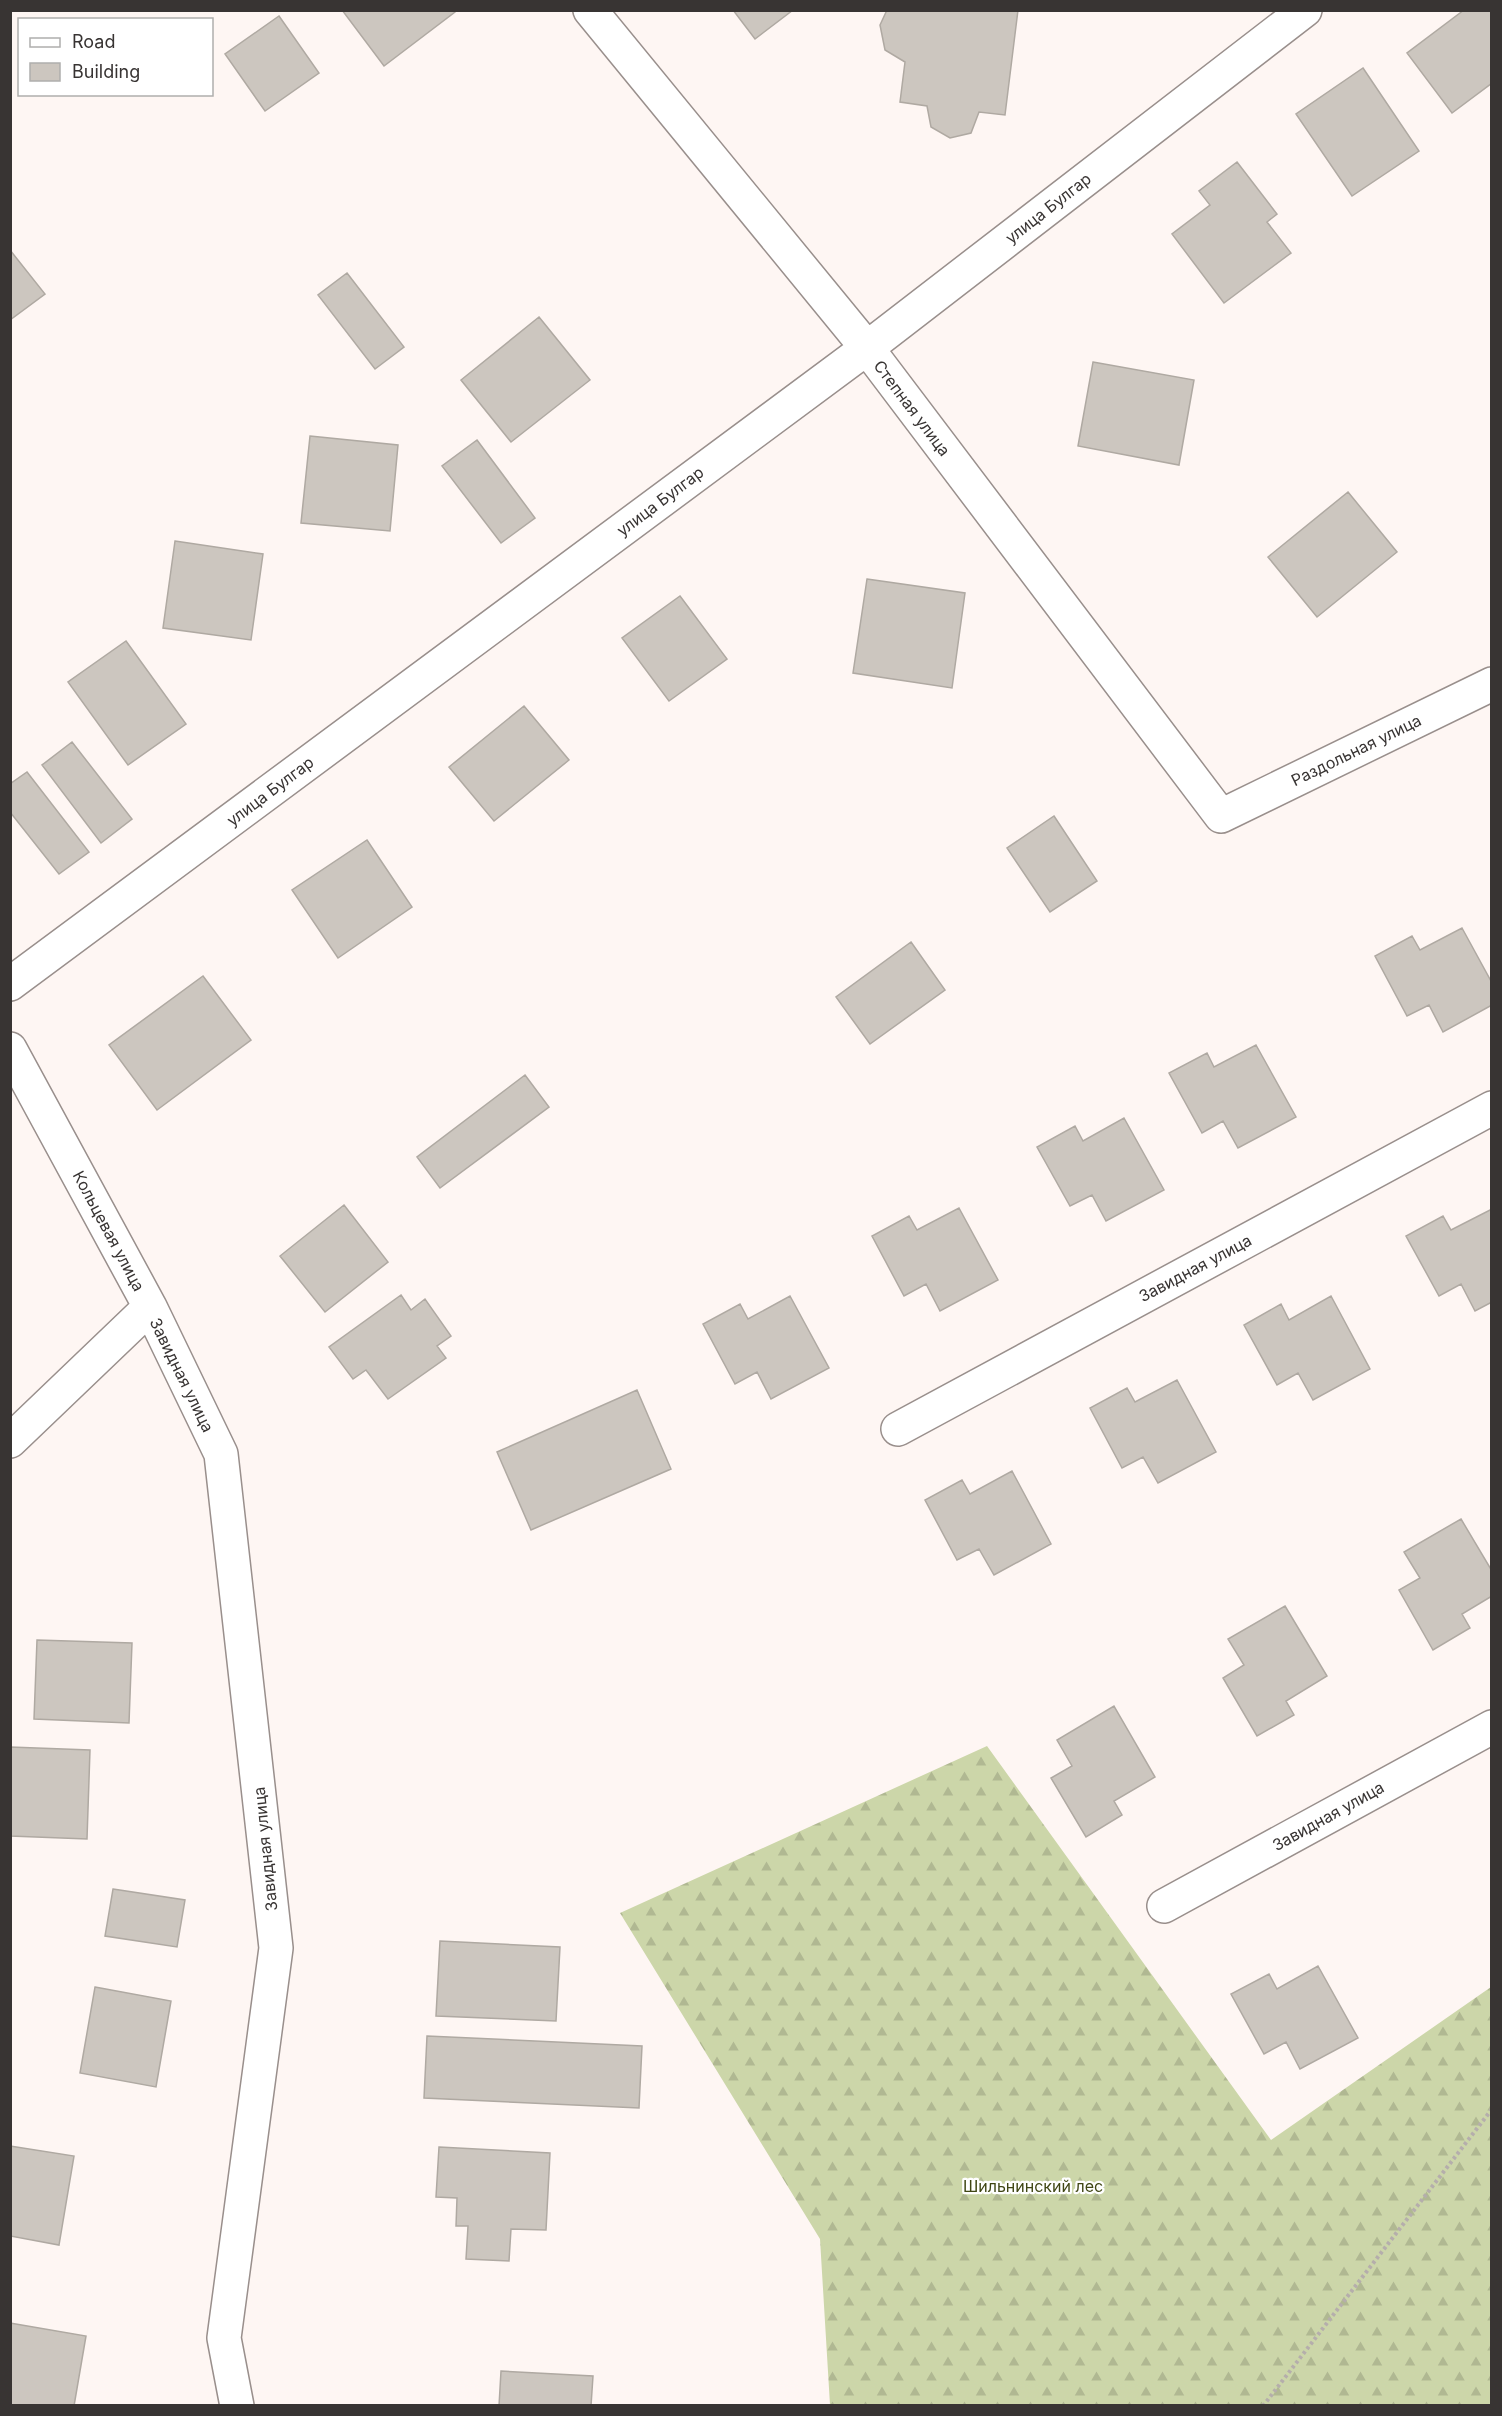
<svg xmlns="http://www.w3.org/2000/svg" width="1502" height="2416" font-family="Inter,sans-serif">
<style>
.forest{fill:url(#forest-firs)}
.building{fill:#ccc6bf;stroke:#afa9a2;stroke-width:1.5}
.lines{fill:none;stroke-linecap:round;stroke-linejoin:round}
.street-casing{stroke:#998f8c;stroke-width:36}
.path{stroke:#b5aeac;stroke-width:4;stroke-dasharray:3 3;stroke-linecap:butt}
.street{stroke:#fff;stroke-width:33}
.labels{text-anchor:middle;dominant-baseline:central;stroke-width:4.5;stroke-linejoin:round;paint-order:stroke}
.street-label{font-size:16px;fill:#383433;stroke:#fff}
.park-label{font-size:16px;fill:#3f4614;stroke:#fff}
</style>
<defs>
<pattern id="forest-firs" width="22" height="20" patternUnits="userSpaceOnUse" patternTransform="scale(1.5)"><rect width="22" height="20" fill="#ccd6a9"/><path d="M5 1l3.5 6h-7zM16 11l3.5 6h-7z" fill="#b0b892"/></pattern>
</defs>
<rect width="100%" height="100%" fill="#fef6f3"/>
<path class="forest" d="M987 1746 1271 2140 1491 1987V2405H830L820 2239 620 1913Z"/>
<path class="building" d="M342 10H454L455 12 384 66Z
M733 10H793L755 39Z
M887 10H1018L1005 115 979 112 971 133 950 138 931 127 927 106 900 102 905 62 885 50 880 25Z
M1464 10H1492V83L1452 113 1407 53Z
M279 16 319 73 265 111 225 54Z
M1363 68 1419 151 1352 196 1296 114Z
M1237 162 1277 214 1267 222 1291 253 1224 303 1172 234 1210 205 1199 191Z
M10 250 45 294 10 320Z
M347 273 404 347 375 369 318 295Z
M539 317 590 380 511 442 461 380Z
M1093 362 1194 380 1179 465 1078 446Z
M310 436 398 445 390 531 301 523Z
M477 440 535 518 501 543 442 466Z
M1348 492 1397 552 1317 617 1268 557Z
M175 541 263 554 251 640 163 628Z
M867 579 965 593 952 688 853 673Z
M680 596 727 659 669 701 622 638Z
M126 641 186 724 128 765 68 682Z
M524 706 569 760 494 821 449 767Z
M72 742 132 819 101 843 42 765Z
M27 772 89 852 59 874 10 812V784Z
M1054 816 1097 881 1050 912 1007 848Z
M367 840 412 907 338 958 292 890Z
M1462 928 1492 983V1005L1443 1032 1429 1005 1407 1016 1375 956 1412 936 1420 950Z
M911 942 945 990 870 1044 836 997Z
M203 976 251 1040 157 1110 109 1045Z
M1256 1045 1296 1117 1238 1148 1223 1121 1202 1133 1169 1073 1207 1053 1214 1067Z
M525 1075 549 1107 440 1188 417 1157Z
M1124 1118 1164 1190 1106 1221 1092 1195 1070 1206 1037 1147 1075 1126 1083 1141Z
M344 1205 388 1262 325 1312 280 1256Z
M959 1208 998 1280 940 1311 926 1284 904 1296 872 1236 909 1216 917 1230Z
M1492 1209V1302L1475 1311 1461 1284 1439 1296 1406 1236 1443 1216 1451 1230Z
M401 1295 411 1310 425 1299 451 1336 437 1346 446 1358 388 1399 366 1370 353 1379 329 1347Z
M790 1296 829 1368 771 1399 757 1372 735 1384 703 1324 740 1304 748 1319Z
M1331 1296 1370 1369 1313 1400 1298 1373 1277 1385 1244 1325 1281 1304 1289 1320Z
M1177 1380 1216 1452 1158 1483 1143 1457 1122 1468 1090 1408 1127 1388 1135 1402Z
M637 1390 671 1469 531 1530 497 1452Z
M1012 1471 1051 1544 994 1575 979 1549 957 1560 925 1500 962 1480 970 1494Z
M1461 1519 1492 1571V1596L1462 1614 1470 1628 1433 1650 1399 1590 1420 1578 1404 1552Z
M1285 1606 1327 1676 1286 1701 1294 1715 1257 1736 1223 1678 1244 1665 1228 1639Z
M37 1640 132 1643 129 1723 34 1719Z
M1114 1706 1155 1777 1114 1801 1122 1815 1086 1837 1051 1778 1072 1766 1057 1740Z
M10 1747 90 1750 87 1839 10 1836Z
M113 1889 185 1900 177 1947 105 1936Z
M440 1941 560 1947 556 2021 436 2016Z
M1318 1966 1358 2038 1300 2069 1286 2042 1264 2054 1231 1994 1269 1974 1277 1989Z
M95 1987 171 2001 156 2087 80 2073Z
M427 2036 642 2046 639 2108 424 2098Z
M10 2146 74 2156 59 2245 10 2236Z
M439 2147 550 2153 546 2230 511 2229 509 2261 466 2259 468 2226H456L457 2198 436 2197Z
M10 2323 86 2336 74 2406H10Z
M501 2371 593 2376 591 2406H499Z"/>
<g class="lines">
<g class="street-casing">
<path id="street" d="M590 10 867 348 1221 816 1492 684
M10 984 867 348 1305 10
M10 1049 150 1307 221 1454 276 1948 224 2338 237 2406
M898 1429 1492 1108
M10 1441 150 1307
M1164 1906 1492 1727"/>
</g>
<path class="path" d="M1263 2406 1492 2109"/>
<use href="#street" class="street"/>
</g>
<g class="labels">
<g class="street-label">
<text transform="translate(1048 208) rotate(-38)">улица Булгар</text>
<text transform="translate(912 408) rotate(53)">Степная улица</text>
<text transform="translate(660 501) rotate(-37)">улица Булгар</text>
<text transform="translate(1356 750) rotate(-26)">Раздольная улица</text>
<text transform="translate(270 791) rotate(-37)">улица Булгар</text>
<text transform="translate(109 1231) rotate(62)">Кольцевая улица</text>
<text transform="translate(1195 1268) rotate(-28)">Завидная улица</text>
<text transform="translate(182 1375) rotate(64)">Завидная улица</text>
<text transform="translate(1328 1816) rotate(-29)">Завидная улица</text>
<text transform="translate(265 1849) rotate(-96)">Завидная улица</text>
</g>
<g class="park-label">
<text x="1033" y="2186">Шильнинский лес</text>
</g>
</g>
<rect width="1502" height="2416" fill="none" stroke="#383433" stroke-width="24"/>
<rect x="18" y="18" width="195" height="78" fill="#ffffff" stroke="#afaead" stroke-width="1.5"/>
<rect x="30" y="38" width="30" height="9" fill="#ffffff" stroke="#afaead" stroke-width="1.5"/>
<text x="72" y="48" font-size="18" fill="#383433">Road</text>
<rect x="30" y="63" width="30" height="18" fill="#ccc6bf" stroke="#afaead" stroke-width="1.5"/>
<text x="72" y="78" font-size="18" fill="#383433">Building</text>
</svg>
